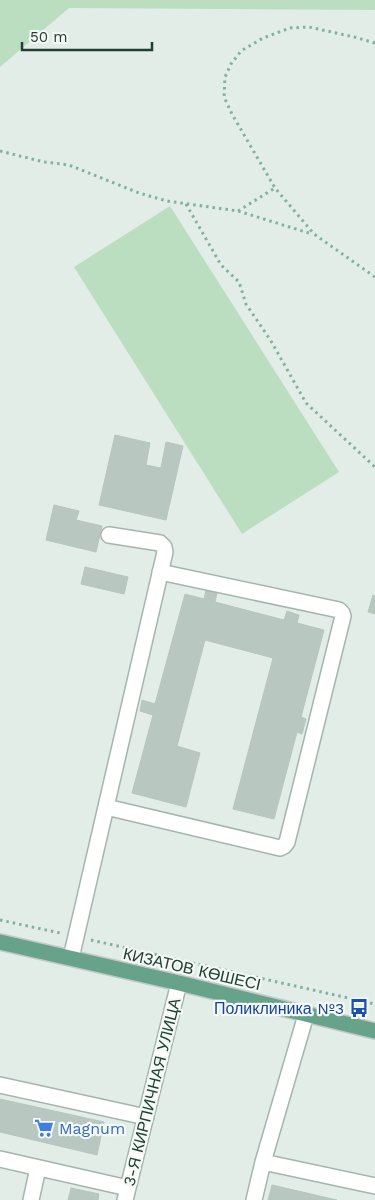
<svg xmlns="http://www.w3.org/2000/svg" width="375" height="1200" font-family="'Work Sans',sans-serif">
<style>
.green{fill:#bcdec0}
.building{fill:#b8c8c0;stroke:#b5c7bd}
.lines{fill:none;stroke-linecap:round;stroke-linejoin:round}
.minor-casing{stroke:#a5b5ad;stroke-width:18}
.major-casing{stroke:#c1c9c6;stroke-width:18}
.path{stroke:#83b19c;stroke-width:3;stroke-dasharray:2.5 4;stroke-linecap:butt}
.minor{stroke:#fff;stroke-width:15}
.major{stroke:#67a38b;stroke-width:15}
.labels{text-anchor:middle;dominant-baseline:central;stroke-width:4.5;stroke-linejoin:round;paint-order:stroke}
.street-label{font-size:16px;fill:#223f33;stroke:#f4f9f6}
.transit-label{font-size:16px;fill:#164399;stroke:#f4f9f6;text-anchor:end}
.shop-label{font-size:16px;fill:#366cbe;stroke:#f4f9f6;text-anchor:start}
</style>
<rect width="100%" height="100%" fill="#e3ede7"/>
<path class="green" d="M0 0H375V10L69 8 0 67Z
M170 206 339 472 242 534 74 267Z"/>
<path class="building" d="M115 435 150 443 146 465 161 468 166 442 183 446 166 520 99 505Z
M54 505 79 511 76 520 102 526 96 552 46 540Z
M85 567 128 577 124 594 81 584Z
M206 590 217 593 215 602 284 620 287 611 299 615 297 623 324 630 301 717 306 719 302 734 297 732 274 819 233 809 273 658 205 640 177 746 200 753 186 807 132 793 153 715 140 711 142 700 155 704 185 594 204 599Z
M373 595 375 596V614L368 612Z
M0 1099 104 1122 97 1155 0 1132Z
M272 1185 337 1200H268Z
M71 1188 99 1194 98 1200H68Z"/>
<g class="lines">
<g class="minor-casing">
<path id="minor" d="M106 807 280 848 284 846 287 842 343 616 342 613 339 610 160 572
M71 958 165 552 164 547 160 543 109 535
M0 1085 146 1117
M0 1159 128 1188
M263 1162 375 1186
M31 1200 38 1168
M125 1200 179 983
M254 1200 263 1162 306 1015"/>
</g>
<g class="major-casing">
<path id="major" d="M0 942 179 983 375 1031"/>
</g>
<path class="path" d="M375 43 354 37 309 27 290 28 263 38 241 51 231 64 225 77 224 97 232 114 275 188 314 234 375 277
M0 151 44 162 69 165 139 193 167 201 238 211 312 234
M186 204 221 265 239 282 246 304 271 341 306 403 375 467
M238 211 275 188
M0 920 60 933
M91 940 375 1004"/>
<use href="#minor" class="minor"/>
<use href="#major" class="major"/>
</g>
<defs>
<g id="bus-bare" transform="scale(1.5)"><path d="M-5-6H5V4H4V6H2V4H-2V6H-4V4H-5ZM-3.5-4V0h7V-4ZM-3.5 1.2v1.5H-2V1.2ZM2 1.2v1.5H3.5V1.2Z" fill="#1a4fb4" stroke="#f4f9f6" stroke-width="2.5" paint-order="stroke"/></g>
<g id="supermarket-bare" transform="scale(1.5)"><path d="M-6-5.5h2.5l.6 2H6L4.5 2H-2.5L-4.4-4H-6ZM-1.5 3.2a1.3 1.3 0 1 0 .1 0ZM3 3.2a1.3 1.3 0 1 0 .1 0Z" fill="#3f7fe0" stroke="#f4f9f6" stroke-width="2.5" paint-order="stroke"/></g>
</defs>
<g fill-rule="evenodd">
<use href="#bus-bare" x="359" y="1008"/>
<use href="#supermarket-bare" x="44" y="1128"/>
</g>
<g class="labels">
<g class="street-label">
<text transform="translate(192 969) rotate(13)">КИЗАТОВ КӨШЕСІ</text>
<text transform="translate(152 1092) rotate(-76)">3-Я КИРПИЧНАЯ УЛИЦА</text>
</g>
<g class="transit-label">
<text x="344" y="1008">Поликлиника №3</text>
</g>
<g class="shop-label">
<text x="59" y="1128">Magnum</text>
</g>
</g>
<path d="M22 42v8h130v-8" fill="none" stroke="#223f33" stroke-width="2.5"/>
<text x="30" y="42" font-size="15" fill="#223f33" stroke="#f4f9f6" stroke-width="4" paint-order="stroke">50 m</text>
</svg>
